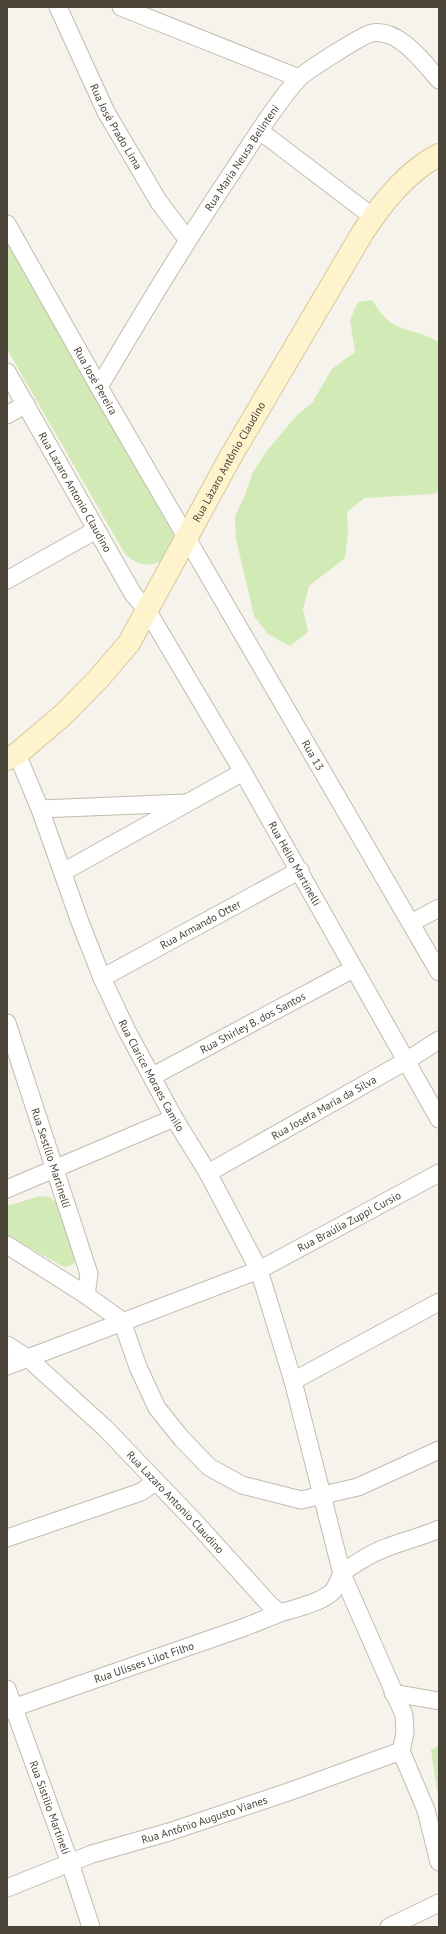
<svg xmlns="http://www.w3.org/2000/svg" width="446" height="1934" font-family="'PT Sans',sans-serif">
<style>
.green{fill:#d2eab5}
.lines{fill:none;stroke-linecap:round;stroke-linejoin:round}
.minor-casing{stroke:#c2bbae;stroke-width:19}
.secondary-casing{stroke:#d6c79b;stroke-width:24}
.minor{stroke:#fff;stroke-width:17}
.secondary{stroke:#fff3cd;stroke-width:22}
.labels{text-anchor:middle;dominant-baseline:central;stroke-width:3;stroke-linejoin:round;paint-order:stroke}
.street-label{font-size:11px;fill:#4b4439;stroke:#fff}
</style>
<rect width="100%" height="100%" fill="#f6f3ec"/>
<path class="green" d="M7 237 175 531C177 561 147 576 125 554L7 349Z
M372 300C394 337 408 324 439 342V491L433 494 365 498 347 512 348 535 345 558 309 586 303 609 308 632 290 646 268 634 254 616 236 539 235 516 245 495 252 474 266 452 296 416 312 403 332 369 355 352 350 320 358 302Z
M40 1196 50 1197 59 1205 77 1260 72 1265 64 1267 7 1235V1206Z
M439 1745V1803L431 1750Z"/>
<g class="lines">
<g class="minor-casing">
<g id="minor">
<path id="s1" d="M58 7 106 112 159 202 187 239"/>
<path d="M121 7 299 78"/>
<path d="M260 131 373 217"/>
<path id="s2" d="M7 224 99 387 439 972"/>
<path id="s3" d="M7 372 133 594 147 610 243 772 439 1119"/>
<path id="s4" d="M99 387C142 314 186 241 233 171 253 141 274 106 298 79 306 71 362 35 372 33 399 28 424 63 439 80"/>
<path d="M7 415 26 404"/>
<path d="M7 580 96 530"/>
<path id="s5" d="M17 754 40 809 80 922 102 978 127 1031 174 1118 208 1173 259 1270 293 1381 342 1574 404 1715 405 1733 401 1751 426 1810 439 1862"/>
<path d="M40 809 186 803"/>
<path d="M63 872 243 772"/>
<path d="M411 923 439 908"/>
<path id="s6" d="M102 978 300 870"/>
<path id="s7" d="M7 1023 89 1274 86 1295"/>
<path id="s8" d="M153 1076 353 969"/>
<path id="s9" d="M208 1173 406 1061 439 1040"/>
<path d="M7 1189 174 1118"/>
<path d="M7 1245 86 1295 122 1321 138 1367 157 1408 182 1439 209 1467 242 1485 301 1500 358 1487 439 1450"/>
<path id="s10" d="M7 1345 29 1359 105 1428 196 1523 270 1605 280 1613C296 1608 317 1604 331 1593 337 1588 338 1580 342 1574 347 1568 358 1562 365 1558 387 1544 415 1540 439 1529"/>
<path id="s11" d="M7 1366 259 1270 439 1173"/>
<path d="M293 1381 439 1302"/>
<path d="M7 1538 141 1492 155 1482"/>
<path id="s12" d="M7 1689 70 1863 91 1927"/>
<path d="M393 1693 439 1701"/>
<path id="s13" d="M7 1710 245 1627 280 1613"/>
<path id="s14" d="M7 1888 92 1854 169 1832 291 1791 401 1751"/>
<path d="M389 1927 439 1903"/>
</g>
</g>
<g class="secondary-casing">
<g id="secondary">
<path id="s15" d="M7 759 17 754 64 714 100 677 129 643 231 456 363 232C383 202 406 172 439 155"/>
</g>
</g>
<use href="#minor" class="minor"/>
<use href="#secondary" class="secondary"/>
</g>
<g class="labels">
<g class="street-label">
<text stroke="none"><textPath href="#s1" startOffset="133">Rua José Prado Lima</textPath></text>
<text stroke="none"><textPath href="#s4" startOffset="270">Rua Maria Neusa Belinteni</textPath></text>
<text stroke="none"><textPath href="#s2" startOffset="180">Rua José Pereira</textPath></text>
<text stroke="none"><textPath href="#s15" startOffset="376">Rua Lázaro Antônio Claudino</textPath></text>
<text stroke="none"><textPath href="#s3" startOffset="138">Rua Lazaro Antonio Claudino</textPath></text>
<text stroke="none"><textPath href="#s2" startOffset="613">Rua 13</textPath></text>
<text stroke="none"><textPath href="#s3" startOffset="570">Rua Hélio Martinelli</textPath></text>
<text stroke="none"><textPath href="#s6" startOffset="112">Rua Armando Otter</textPath></text>
<text stroke="none"><textPath href="#s8" startOffset="113">Rua Shirley B. dos Santos</textPath></text>
<text stroke="none"><textPath href="#s5" startOffset="349">Rua Clarice Moraes Camilo</textPath></text>
<text stroke="none"><textPath href="#s9" startOffset="133">Rua Josefa Maria da Silva</textPath></text>
<text stroke="none"><textPath href="#s7" startOffset="142">Rua Sestílio Martinelli</textPath></text>
<text stroke="none"><textPath href="#s11" startOffset="372">Rua Braúlia Zuppi Cursio</textPath></text>
<text stroke="none"><textPath href="#s10" startOffset="231">Rua Lazaro Antonio Claudino</textPath></text>
<text stroke="none"><textPath href="#s13" startOffset="145">Rua Ulisses Lilot Filho</textPath></text>
<text stroke="none"><textPath href="#s12" startOffset="126">Rua Sistilio Martineli</textPath></text>
<text stroke="none"><textPath href="#s14" startOffset="209">Rua Antônio Augusto Vianes</textPath></text>
</g>
</g>
<rect width="446" height="1934" fill="none" stroke="#4b4439" stroke-width="16"/>
</svg>
